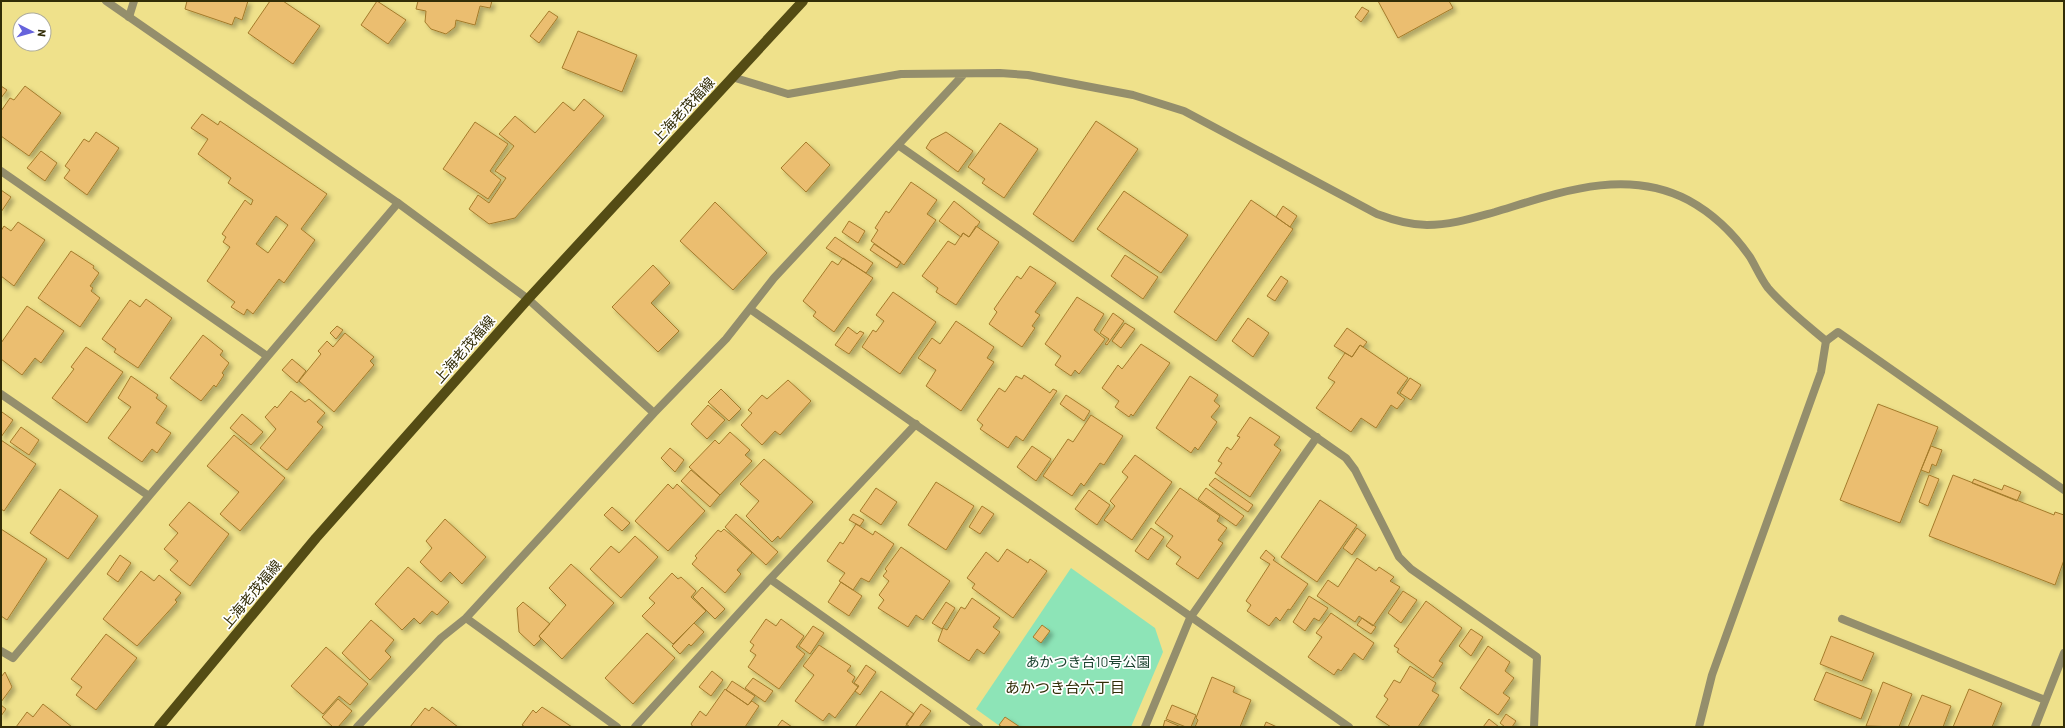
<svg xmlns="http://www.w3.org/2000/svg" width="2065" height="728" font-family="Barlow,'Noto Sans JP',sans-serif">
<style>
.green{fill:#8de4b7}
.building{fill:#ebbe70;stroke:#a47b2b;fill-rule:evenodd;filter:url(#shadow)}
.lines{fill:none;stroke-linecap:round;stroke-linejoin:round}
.service{stroke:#948e6c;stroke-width:8}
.minor{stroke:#948e6c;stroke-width:8}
.tertiary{stroke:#948e6c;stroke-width:8}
.primary{stroke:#544c14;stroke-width:10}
.labels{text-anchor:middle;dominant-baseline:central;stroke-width:3.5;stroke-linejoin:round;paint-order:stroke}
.street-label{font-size:14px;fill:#322d07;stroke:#fff}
.park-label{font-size:14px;fill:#1d4431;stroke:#fff}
.neighbourhood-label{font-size:15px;fill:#322d07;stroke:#fff}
</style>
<defs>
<filter id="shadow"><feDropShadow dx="3.5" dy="3.5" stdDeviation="2" flood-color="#0004"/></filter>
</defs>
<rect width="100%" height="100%" fill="#efe18b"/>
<path class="green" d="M1071 568 1155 628 1163 652 1131 727H1001L976 709Z"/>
<path class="building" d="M187 1H248L242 20 235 17 232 25 185 9Z
M270 1H283L320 26 293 64 248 33Z
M377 1 406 20 388 44 361 25Z
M418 1H492L490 8 480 6 475 25 456 20 455 27 446 34 431 29 425 22 426 11 416 9Z
M1378 1H1449L1453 8 1398 38Z
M1362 7 1369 11 1361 22 1355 17Z
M549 11 558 17 539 43 530 36Z
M578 31 637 55 622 92 562 68Z
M1 86 7 90 1 98Z
M25 86 61 113 29 156 1 136V111L10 98 14 100Z
M584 99 604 116 515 218 489 224 469 209 478 195 489 203 506 178 495 171 514 146 499 134 515 116 535 133 563 102 574 111Z
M202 114 218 125 220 121 327 194 301 229 315 240 284 283 279 279 253 314 247 309 244 315 231 307 235 302 207 281 230 247 223 242 226 237 222 234 245 200 251 205 253 200 228 183 231 178 198 154 208 139 191 128ZM276 216 288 225 268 253 256 244Z
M1096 121 1138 149 1073 242 1033 214Z
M475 122 508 144 490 171 501 180 488 199 443 169Z
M1000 123 1038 149 1004 198 982 183 985 179 968 167Z
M96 132 119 148 87 195 64 178 70 170 65 166 84 139 89 142Z
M946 132 973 151 958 172 926 148 931 140Z
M806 142 830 165 806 192 781 168Z
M41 151 57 163 45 181 27 168Z
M911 182 937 200 927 214 936 220 904 265 871 241 878 230 875 228 886 211 889 213Z
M1 190 11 197 1 212Z
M1124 191 1188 235 1161 273 1097 229Z
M1251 200 1293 229 1216 341 1174 312Z
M954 201 980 222 969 237 963 233 961 237 939 221Z
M715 202 767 253 733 290 680 241Z
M1283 206 1297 216 1290 227 1276 217Z
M849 221 865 231 858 243 842 232Z
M18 222 45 240 14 286 1 276V231L4 226 11 231Z
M976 226 999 242 956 305 936 292 938 288 922 276 948 241 955 245 963 233 969 237Z
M835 237 873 263 866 273 826 248Z
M874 244 901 262 897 268 870 250Z
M71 251 94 266 93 268 99 273 90 286 93 288 91 291 100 298 80 327 38 298Z
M1125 255 1158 277 1143 299 1111 276Z
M843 258 873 278 834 332 813 316 816 312 803 301 832 261 838 265Z
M653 265 670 283 651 303 679 331 658 352 612 307Z
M1030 266 1056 283 1035 312 1040 315 1032 326 1035 328 1022 347 989 324 997 312 994 309 1017 276 1021 279Z
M1281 276 1288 281 1275 301 1267 296Z
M893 292 936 322 900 374 862 347 873 330 876 332 884 321 876 315Z
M1077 297 1104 314 1094 330 1105 339 1079 374 1075 370 1071 376 1055 365 1061 356 1045 344Z
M146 299 172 318 138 368 114 352 116 349 102 339 130 300 140 307Z
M27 306 64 331 41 363 35 358 22 375 1 359V343Z
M1113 313 1124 321 1107 345 1105 344 1109 339 1100 333Z
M1248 318 1269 333 1253 357 1232 341Z
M956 321 994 347 987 358 994 362 961 411 926 386 936 370 918 358 932 338 940 344Z
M1125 323 1135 329 1121 348 1112 341Z
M337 326 343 330 336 339 330 333Z
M848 327 857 334 860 331 864 333 849 354 835 345Z
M1347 328 1367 342 1363 347 1360 345 1352 357 1334 346Z
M345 333 374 357 370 361 374 365 334 412 299 381 321 354 318 351 327 341 333 347Z
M203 335 223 351 220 355 229 363 222 373 224 375 216 387 214 385 201 401 170 378Z
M1141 344 1170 363 1133 416 1131 414 1129 417 1115 407 1119 401 1102 388 1118 365 1122 369Z
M1360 345 1408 378 1397 393 1405 399 1397 409 1391 405 1376 428 1361 418 1351 432 1316 408 1335 382 1328 378 1345 353 1352 357Z
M86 347 123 372 87 423 52 398 74 369 71 367Z
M292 359 306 371 297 383 282 370Z
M1024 375 1050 393 1053 389 1057 391 1023 441 1016 436 1008 448 980 429 983 425 977 420 999 388 1005 392 1016 376 1022 379Z
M131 376 158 395 156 398 167 406 156 423 171 433 157 453 152 449 142 462 108 438 131 407 118 398Z
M1190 376 1218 395 1214 401 1220 406 1211 417 1217 422 1198 450 1195 447 1191 453 1156 428Z
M1410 378 1421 385 1411 400 1400 393Z
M788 380 811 401 780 435 775 431 762 445 741 425 752 413 748 410 762 395 767 399Z
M721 389 741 409 729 421 708 402Z
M291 391 305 402 309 399 325 413 317 422 323 427 287 470 260 448 276 429 265 417 275 406 277 408Z
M1066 395 1090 411 1084 421 1060 404Z
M1878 404 1938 427 1900 523 1840 500Z
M708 405 725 420 707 439 691 424Z
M2 412 13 420 1 437V413Z
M242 414 263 432 251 445 230 428Z
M1091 415 1123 436 1104 465 1100 463 1084 486 1081 483 1072 496 1043 476 1068 439 1073 442Z
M1250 417 1280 437 1274 445 1281 450 1250 497 1215 473 1222 463 1218 461 1227 447 1231 450 1240 437 1237 436Z
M21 427 39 440 29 455 10 442Z
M730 432 750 450 745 455 752 461 720 495 689 467 715 440 719 444Z
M234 435 285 478 240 531 220 514 239 492 207 466Z
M1 440 36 464 4 511 1 509Z
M1032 446 1051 459 1036 481 1017 467Z
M1931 446 1942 450 1936 466 1932 464 1929 473 1921 470Z
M670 448 684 460 675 472 661 458Z
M1135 455 1172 482 1132 540 1104 520 1115 506 1110 501 1128 477 1122 472Z
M764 459 813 502 780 539 778 536 772 542 746 516 759 501 740 484Z
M691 470 720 495 710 507 681 481Z
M1929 475 1939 479 1928 506 1919 502Z
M1953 475 2054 515 2055 512 2064 515V560L2055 585 1929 536Z
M1215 478 1253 505 1248 512 1209 485Z
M1974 479 2002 490 2004 485 2021 492 2017 501 1972 483Z
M936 482 974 506 946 550 908 525Z
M668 484 673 489 677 484 705 511 668 551 635 521Z
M876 488 897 502 881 525 860 511Z
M1180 488 1220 516 1217 521 1227 528 1218 540 1223 543 1198 579 1176 564 1181 557 1166 546 1173 536 1155 523Z
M1206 488 1244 516 1236 526 1198 499Z
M60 489 98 516 68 559 30 533Z
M1089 490 1110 505 1097 525 1075 509Z
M1320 500 1357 525 1317 582 1281 557Z
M189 502 229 534 190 586 170 570 178 561 164 549 178 533 169 525Z
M982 506 994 514 980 534 969 527Z
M612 507 630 523 622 531 604 515Z
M736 514 778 552 766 565 725 527Z
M853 514 864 520 860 526 849 520Z
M445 519 486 557 462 584 450 572 441 582 420 562 432 548 426 541Z
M856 524 873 535 875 531 894 544 869 582 861 578 853 590 839 581 845 573 827 561 840 542 843 544Z
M1151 528 1164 537 1148 560 1135 551Z
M1357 528 1366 535 1352 555 1343 548Z
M1 529 47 559 7 620 1 616Z
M724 529 752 553 737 570 741 574 725 593 692 564 697 558 695 556 718 530 721 532Z
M635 536 658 557 621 598 590 569 611 546 619 553Z
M901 547 950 581 923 620 916 615 908 627 878 608 884 600 879 595 889 581 883 576 887 571 885 569Z
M1007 549 1028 563 1030 559 1047 571 1013 618 972 588 975 584 967 578 986 552 998 562Z
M1266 550 1275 558 1273 560 1308 584 1290 610 1288 609 1280 621 1276 617 1269 626 1247 611 1251 605 1246 601 1270 564 1260 558Z
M120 555 131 563 118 582 107 574Z
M1357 558 1376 571 1379 567 1394 577 1390 581 1400 587 1373 626 1359 616 1355 622 1317 596 1328 580 1338 587Z
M571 564 614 603 562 659 539 636 566 605 549 588Z
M408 567 449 602 437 615 432 611 420 624 414 618 402 630 375 604Z
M141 571 154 581 159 575 181 593 175 600 177 602 137 646 103 619Z
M672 573 678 579 681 577 696 591 691 597 706 611 673 644 642 616 655 603 649 598Z
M841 582 862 596 849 616 828 602Z
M702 587 725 609 715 619 693 597Z
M1403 591 1417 600 1401 623 1388 613Z
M1309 596 1328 608 1319 621 1314 618 1305 631 1293 622Z
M972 598 1000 618 993 627 1000 632 984 654 977 649 969 661 938 641 943 628 947 630 961 607 965 609Z
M1426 601 1462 628 1439 661 1443 663 1433 678 1397 652 1399 649 1394 646Z
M523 602 550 624 539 636 541 639 534 646 519 632 517 608Z
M946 602 955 608 942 629 932 623Z
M1331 613 1374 643 1363 660 1354 653 1341 671 1338 669 1334 675 1308 657 1322 637 1316 633Z
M1362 618 1376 627 1371 634 1357 625Z
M766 619 776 626 781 619 804 636 796 647 805 654 779 689 748 667 756 655 750 651 754 645 750 642Z
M371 620 394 640 385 651 391 657 370 680 342 653Z
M694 623 704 632 691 646 689 644 680 654 672 646Z
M1042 625 1050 631 1041 643 1033 637Z
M813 626 824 633 810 654 799 646Z
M1471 629 1483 637 1471 656 1459 646Z
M647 633 675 658 633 704 605 678Z
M106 634 137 658 96 710 76 695 82 687 71 679Z
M1831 636 1874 653 1862 681 1820 664Z
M819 645 851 666 847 671 855 677 852 682 858 687 835 718 829 713 823 721 795 701 814 675 803 666Z
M1488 646 1510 662 1505 671 1514 678 1503 693 1510 698 1498 715 1460 688Z
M326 647 368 684 350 705 339 696 323 714 291 686Z
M866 665 876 672 860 695 855 691 859 686 854 683Z
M1410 666 1436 683 1432 691 1439 695 1418 727H1391L1376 717 1388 699 1384 696 1394 680 1400 683Z
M712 671 723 680 711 696 699 687Z
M5 672 12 687 1 702V677Z
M1826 672 1872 690 1861 719 1814 700Z
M1212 677 1235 687 1233 692 1251 700 1240 727H1195L1198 720 1196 718Z
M753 678 773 691 765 702 745 688Z
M732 681 755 696 748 705 726 690Z
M1883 682 1912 694 1899 727 1866 726Z
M725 689 748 705 752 701 759 706 745 727H693L691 724 700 711 706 716Z
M1969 689 2002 703 1992 727H1953Z
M881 691 914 714 905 727H855Z
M1922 695 1951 706 1943 727H1908Z
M338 699 352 711 338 727H333L322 717Z
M43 704 72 727H16L27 712 33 717Z
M921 704 931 711 919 727H910L906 724Z
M1 705 6 709 1 716Z
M1172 705 1196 715 1191 727H1186L1166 719Z
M432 707 458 727H410L425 708 429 711Z
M542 707 572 727H525L522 725 533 710 536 713Z
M1506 714 1516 721 1512 727H1505L1500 723Z
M1005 717 1020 727H1002L999 725Z
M1489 719 1499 727H1483Z
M782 720 792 727H777Z
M1165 720 1181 727H1163Z
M1266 722 1277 727H1264Z"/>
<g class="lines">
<path class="service" d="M1699 727 1712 675 1821 372 1826 341"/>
<path class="minor" d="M129 17 134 1
M732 77 788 94 901 74 1000 73 1028 75 1133 95 1184 111 1377 214C1393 220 1410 225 1427 225 1451 225 1473 218 1495 212 1558 193 1625 167 1688 200 1712 213 1734 234 1750 257 1756 267 1761 279 1768 288 1785 308 1806 324 1826 341L1838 332 2064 490
M898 145 964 74
M1 171 267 356
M528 299 654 413
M750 309 1349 727
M1 394 149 496 398 203
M770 579 916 424
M1842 619 2045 700
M1 651 13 658 149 496
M357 727 441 638 466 618
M617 727 466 618 654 413 726 339 774 278 898 145 1346 458 1355 470 1399 557 1411 569 1537 657 1534 727
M635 727 770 579 979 727
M1145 727 1190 618 1317 437
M2035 727 2064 653"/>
<path class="tertiary" d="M106 1 398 203 528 299"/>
<path class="primary" d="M159 727 316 538 528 299 803 1"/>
</g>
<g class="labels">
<g class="street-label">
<text transform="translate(683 110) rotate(-47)">上海老茂福線</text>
<text transform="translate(464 349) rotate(-49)">上海老茂福線</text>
<text transform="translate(251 594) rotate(-50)">上海老茂福線</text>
</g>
<g class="park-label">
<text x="1088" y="661">あかつき台10号公園</text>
</g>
<g class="neighbourhood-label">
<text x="1065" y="687">あかつき台六丁目</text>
</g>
</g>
<rect width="2065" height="728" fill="none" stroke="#322d07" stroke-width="4"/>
<g transform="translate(32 32) rotate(96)"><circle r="19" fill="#ffffff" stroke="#adab9c"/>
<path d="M0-3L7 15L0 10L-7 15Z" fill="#6663dc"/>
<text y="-6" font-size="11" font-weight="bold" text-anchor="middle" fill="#322d07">N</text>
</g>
</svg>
